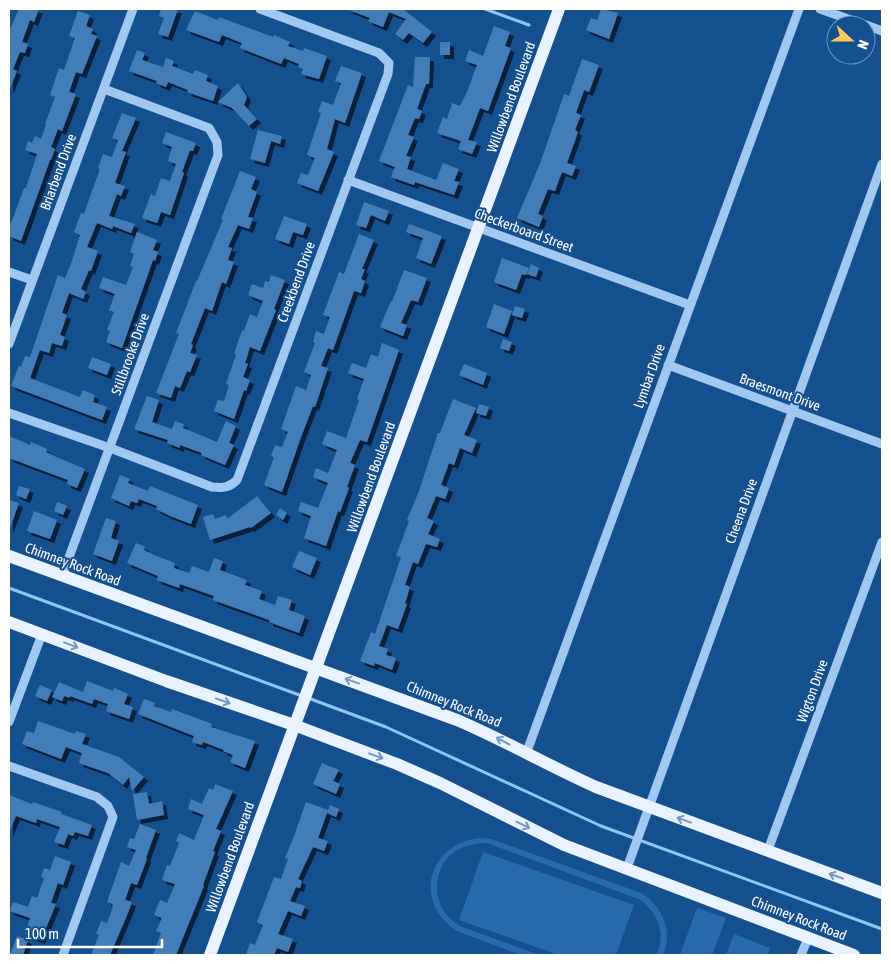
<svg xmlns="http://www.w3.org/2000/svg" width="891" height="964" font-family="'Asap Condensed',sans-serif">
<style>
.green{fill:#286bac}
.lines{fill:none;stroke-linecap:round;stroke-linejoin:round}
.stream{stroke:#92c4f3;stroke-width:3}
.building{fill:#437db8;filter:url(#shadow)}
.minor{stroke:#a0c8f0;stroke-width:9}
.major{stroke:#e9f3ff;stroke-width:12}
.oneway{stroke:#7499c1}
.labels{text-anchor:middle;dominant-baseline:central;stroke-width:4;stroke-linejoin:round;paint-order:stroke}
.street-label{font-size:14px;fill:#fff;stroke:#15508e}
</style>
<defs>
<filter id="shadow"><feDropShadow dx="4" dy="4" stdDeviation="0" flood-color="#0009"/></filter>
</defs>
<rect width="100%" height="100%" fill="#15508e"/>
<path class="green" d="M482 838 491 839 641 893C663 907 673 931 663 955H656C667 935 658 914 641 900L487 843C469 843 451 849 442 866 432 886 437 912 457 924 464 929 474 931 482 934 501 941 520 948 539 955H521L457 931C411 902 429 841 482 838Z
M483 852 634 905 616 955H559L459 920Z
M697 908 726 918 712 955H680Z
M734 934 770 948 767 955H726Z"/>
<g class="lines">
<path class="stream" d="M485 9 529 25
M9 588 302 696
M308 698 386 727 601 826 882 929"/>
</g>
<path class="building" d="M19 9H39L34 22 30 20 22 42 28 44 25 53 20 52 13 69 17 71 9 91V31Z
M161 9H178L168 37 158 34 164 18 159 16Z
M347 9H403L432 32 423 43 409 33 403 40 395 34 406 19 389 12 383 27 368 21 370 18Z
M601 9 618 13 609 39 586 30 591 18 597 20Z
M78 11 90 15 86 26 93 29 91 34 97 36 82 74 76 72 69 92 76 94 62 131 58 129 51 147 55 149 51 160H50L21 241 9 236V225L12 221 24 188H26L37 154 25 150 28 141 32 143 35 136 41 139 46 125 45 124 55 97 50 95 59 68 64 70 75 38 69 36Z
M195 11 218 20 219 17 273 37 274 35 290 42 288 46 303 51 304 48 327 56 319 79 301 74 303 69 298 67 299 64 284 58 281 64 240 48 242 43 222 35 219 42 186 30Z
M494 26 510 32 505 46 511 48 488 111 480 108 468 140 477 142 472 154 458 149 461 141 437 133 443 117 447 119 452 103 460 106 467 92 477 65 465 61 469 50 483 56Z
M440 42H450V55H440Z
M137 50 145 53 142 60 163 67 166 58 174 61 172 66 193 74 195 70 208 75 206 81 218 86 213 101 187 92 188 90 168 82 166 87 156 83 157 81 129 71Z
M415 57H430L429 84H426L417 109 422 111 419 119 415 118 408 135 414 137 406 156 411 157 407 169 436 180 443 163 459 169 454 181 459 182 454 195 415 182 414 185 391 177 395 167 379 161 408 85 413 87Z
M582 59 599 65 589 92 584 90 576 113 581 115 575 130 578 132 567 163 576 166 572 176 562 172 555 191 548 189 538 214 543 216 539 227 517 218 541 161 564 94 569 96Z
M341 66 362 73 345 123 335 119 327 149 334 152 318 191 297 183 301 173 308 175 315 158 307 155 321 113 318 112 322 101 333 105 341 83 335 81Z
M238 83 247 97 244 105 257 119 249 126 232 108 218 102Z
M122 113 136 118 122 151 126 152 115 183 125 186 121 196 117 194 109 216 135 224 131 233 113 226 112 229 97 223 87 247 98 251 91 271 89 270 81 289 86 292 83 299 69 293 62 313 67 315 60 335 65 337 62 346 52 343 49 353 40 350 30 378 80 397 83 390 95 395 93 402 107 407 102 420 11 386 19 366 21 367 25 356 30 357 58 275 65 278 71 264 80 235 74 232 81 213 84 214 87 205 100 169 98 168 103 154 112 157 118 140 112 138Z
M258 130 282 136 280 144 271 141 265 163 250 159Z
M166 132 196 143 193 151 190 150 182 172 184 173 170 215 161 212 157 223 142 218 151 194 155 196 161 178 170 181 176 164 168 161 172 147 162 143Z
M240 171 256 177 251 189 257 192 248 217 253 218 249 229 238 225 228 247 232 248 228 260 234 262 226 284 222 282 212 311 205 308 191 344 193 345 190 353 197 355 190 372 187 371 180 388 175 386 171 398 156 393 179 334 176 333 196 281H197L223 220 221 219Z
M364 202 389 211 385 221 371 215 366 228 356 225Z
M284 216 307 224 303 235 293 232 289 244 275 239Z
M409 224 442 236 431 264 416 258 423 238 406 232Z
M137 232 157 240 153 250 158 252 155 261 153 260 122 348 106 342 110 331 107 330 114 312 109 310 115 294 99 288 103 277 126 285 133 267 130 266 134 254 130 252Z
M359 234 374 240 362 269H365L361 279 365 281 361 293 354 291 333 350 328 348 321 366 328 368 315 407 313 406 301 437 282 492 264 485 274 457 271 456 275 445 282 447 288 432 281 429 296 386 306 390 311 375 304 372 315 343 313 342 316 331 324 334 330 317 323 315 339 272 344 274Z
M502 258 529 268 526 275 522 274 516 290 494 282Z
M531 264 539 268 536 277 527 274Z
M404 270 427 278 418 302 411 300 401 323 407 325 403 336 380 327 391 301 392 302Z
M271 275 285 280 274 309 276 310 260 351 250 347 245 363 248 364 243 377 250 380 246 391 244 390 234 419 214 411 218 400 224 401 229 385 226 384 236 355 234 354 242 330 244 331 250 314 257 317 263 301 248 295 252 284 263 288 265 281 269 282Z
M494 304 512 311 504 334 486 327Z
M515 306 525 309 522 318 512 315Z
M503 339 512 342 509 351 500 348Z
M382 343 399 350 367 442 360 440 350 463 355 465 347 487 349 488 340 512 338 511 326 546 304 538 311 516 298 511 301 502 318 508 328 483 313 477 316 468 328 473 337 450 322 444 327 431 346 438 359 400 357 399 364 379 348 373 352 363 366 368 371 354 378 357Z
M92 357 111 364 107 375 88 368Z
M464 364 487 373 483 385 459 375Z
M147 396 159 400 152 422 172 429 175 421 184 424 183 428 217 442 226 421 236 426 229 443 234 445 225 465 201 455 202 453 180 445V448L167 443 168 440 134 429Z
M453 399 476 408 464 435 477 440 472 453 460 448 454 465 449 463 441 485 449 488 445 499 436 496 427 518 434 521 428 534 440 539 437 547 426 544 418 564 413 562 405 585 410 587 405 603 407 604 398 629 387 625 379 646 388 649 386 655 396 658 392 670 375 663 374 666 360 661 371 632 375 634 401 557 396 556 409 521 407 520 419 491 438 433H440Z
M479 404 489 407 486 416 476 413Z
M9 436 30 445 31 442 47 449 46 452 54 456 85 469 77 488 67 484 68 480 9 458Z
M120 475 130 479 128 483 148 491 150 486 198 505 191 524 170 516 156 509 157 506 139 499 137 503 131 501 129 506 111 498Z
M19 486 30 489 26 499 16 495Z
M257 496 271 513 251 528 250 527 210 540 203 517 213 514 215 519 226 515 227 519Z
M9 500 19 503 10 528H9Z
M57 502 67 506 63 515 54 511Z
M280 508 287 513 283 520 276 515Z
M34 511 57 520 50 539 27 531Z
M106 518 116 521 111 538 119 541 112 561 93 554Z
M136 543 145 547 144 550 154 555 175 563 174 568 189 573 192 566 209 572 214 558 223 561 220 570 247 580 245 585 262 591 259 599 275 605 278 596 292 600 289 610 305 616 299 633 269 622V620L213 600 214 596 180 584 179 588 157 580 158 576 127 563Z
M299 551 317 558 310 575 292 567Z
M87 681 113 691 114 688 128 694 124 704 133 707 129 719 106 711 108 704 94 699 92 704 70 696V698L64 696 62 701 52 697 59 682 83 692Z
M40 685 52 690 47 701 35 696Z
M144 699 155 703 154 706 171 712 172 709 212 724 211 727 255 741 245 768 230 762 233 755 223 751 224 750 203 742 202 745 192 742 194 736 138 714Z
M38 721 75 734 76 731 86 734 82 744 119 757 144 777 132 791 129 777 123 785 108 773 79 763 82 753 66 747 61 759 22 744 27 731 34 733Z
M322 763 339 770 333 781 340 784 336 794 313 784Z
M215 784 233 791 216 829 221 831 213 851 215 852 203 885 204 886 176 955H153L161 933 156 931 162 918 154 915 160 900 167 903 175 884 162 880 167 865 170 866 179 843 176 841 179 833 194 840 204 815 188 809 191 799 202 804 209 788 213 790Z
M147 792 149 804 162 801 164 815 137 820 133 794Z
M9 795 32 804 33 802 62 812 61 814 92 825 88 836 75 832 73 836 68 834 64 845 54 842 60 827 37 819 36 823 16 816 9 833Z
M306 802 328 810 318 838 328 841 324 851 313 847 298 879 302 881 300 888 296 887 290 901 305 906 301 916 288 911 278 934 293 939 288 952 277 948 274 955H246L250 943 255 945 263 925 257 922 274 877 281 879 288 859 285 858 294 836Z
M330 805 339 809 336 817 327 813Z
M140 824 156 830 146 858 147 859 137 885 131 883 125 900 132 902 128 913 110 955H91L99 935 96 934 101 921 107 923 113 907H112L113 904 107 902 121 862 129 866 136 850 127 847 130 838 134 839Z
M55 856 71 862 63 885 58 883 51 903 56 904 41 940 25 934 30 918 10 911 13 902 28 907 32 896 37 898 44 878 41 877 44 868 50 870Z
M17 936 28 940 23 955H10Z"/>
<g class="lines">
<path class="minor" d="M820 9 865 25
M866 25 882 31
M348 180 690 305
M9 272 32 280
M9 344 133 9
M668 365 882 444
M9 413 110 448 212 487C223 488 229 488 237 480L388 74 389 63 379 53 260 9
M62 576 218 155 217 142 209 128 104 89
M9 722 42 634
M526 754 799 9
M9 766 97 797 108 806 113 817 63 955
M768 850 882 542
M627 868 882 164
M801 955 808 938"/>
<path class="major" d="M9 556 457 720C504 740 549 766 596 787L882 893
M9 622 166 681 294 725 397 764 440 783 564 845 854 955
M210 955 559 9"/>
</g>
<defs><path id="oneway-shaft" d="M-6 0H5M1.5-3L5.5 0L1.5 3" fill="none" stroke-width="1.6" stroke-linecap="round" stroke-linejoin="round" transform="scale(1.25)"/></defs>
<g class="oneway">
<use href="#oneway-shaft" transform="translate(71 645) rotate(21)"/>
<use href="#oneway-shaft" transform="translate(352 681) rotate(-160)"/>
<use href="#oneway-shaft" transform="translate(223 701) rotate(19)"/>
<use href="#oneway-shaft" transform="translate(503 741) rotate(-152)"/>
<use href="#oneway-shaft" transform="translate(376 756) rotate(20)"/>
<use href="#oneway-shaft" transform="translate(684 820) rotate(-160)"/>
<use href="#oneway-shaft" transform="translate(523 825) rotate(26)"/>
<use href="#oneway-shaft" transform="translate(836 876) rotate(-161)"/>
</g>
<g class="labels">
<g class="street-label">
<text transform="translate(511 97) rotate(-70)">Willowbend Boulevard</text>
<text transform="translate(58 172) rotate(-70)">Briarbend Drive</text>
<text transform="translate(524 230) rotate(20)">Checkerboard Street</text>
<text transform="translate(296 282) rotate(-70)">Creekbend Drive</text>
<text transform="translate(130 354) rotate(-70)">Stillbrooke Drive</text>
<text transform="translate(649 376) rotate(-70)">Lymbar Drive</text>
<text transform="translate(780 392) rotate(20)">Braesmont Drive</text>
<text transform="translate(371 477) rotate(-70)">Willowbend Boulevard</text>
<text transform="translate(741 511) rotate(-70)">Cheena Drive</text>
<text transform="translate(73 564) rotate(20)">Chimney Rock Road</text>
<text transform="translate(812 691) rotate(-70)">Wigton Drive</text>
<text transform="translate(454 704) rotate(22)">Chimney Rock Road</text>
<text transform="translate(230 857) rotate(-70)">Willowbend Boulevard</text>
<text transform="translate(799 918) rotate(21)">Chimney Rock Road</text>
</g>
</g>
<rect width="891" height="964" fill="none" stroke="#ffffff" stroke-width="20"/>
<g transform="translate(851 40) rotate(111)"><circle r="24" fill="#15508e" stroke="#7396bb"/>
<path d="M0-4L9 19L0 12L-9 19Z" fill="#ffc95f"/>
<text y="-8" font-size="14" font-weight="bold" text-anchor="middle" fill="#ffffff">N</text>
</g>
<path d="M18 939v8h144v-8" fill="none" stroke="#ffffff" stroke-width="2.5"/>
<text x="25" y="939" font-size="15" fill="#ffffff" stroke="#15508e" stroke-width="4" paint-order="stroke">100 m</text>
</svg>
